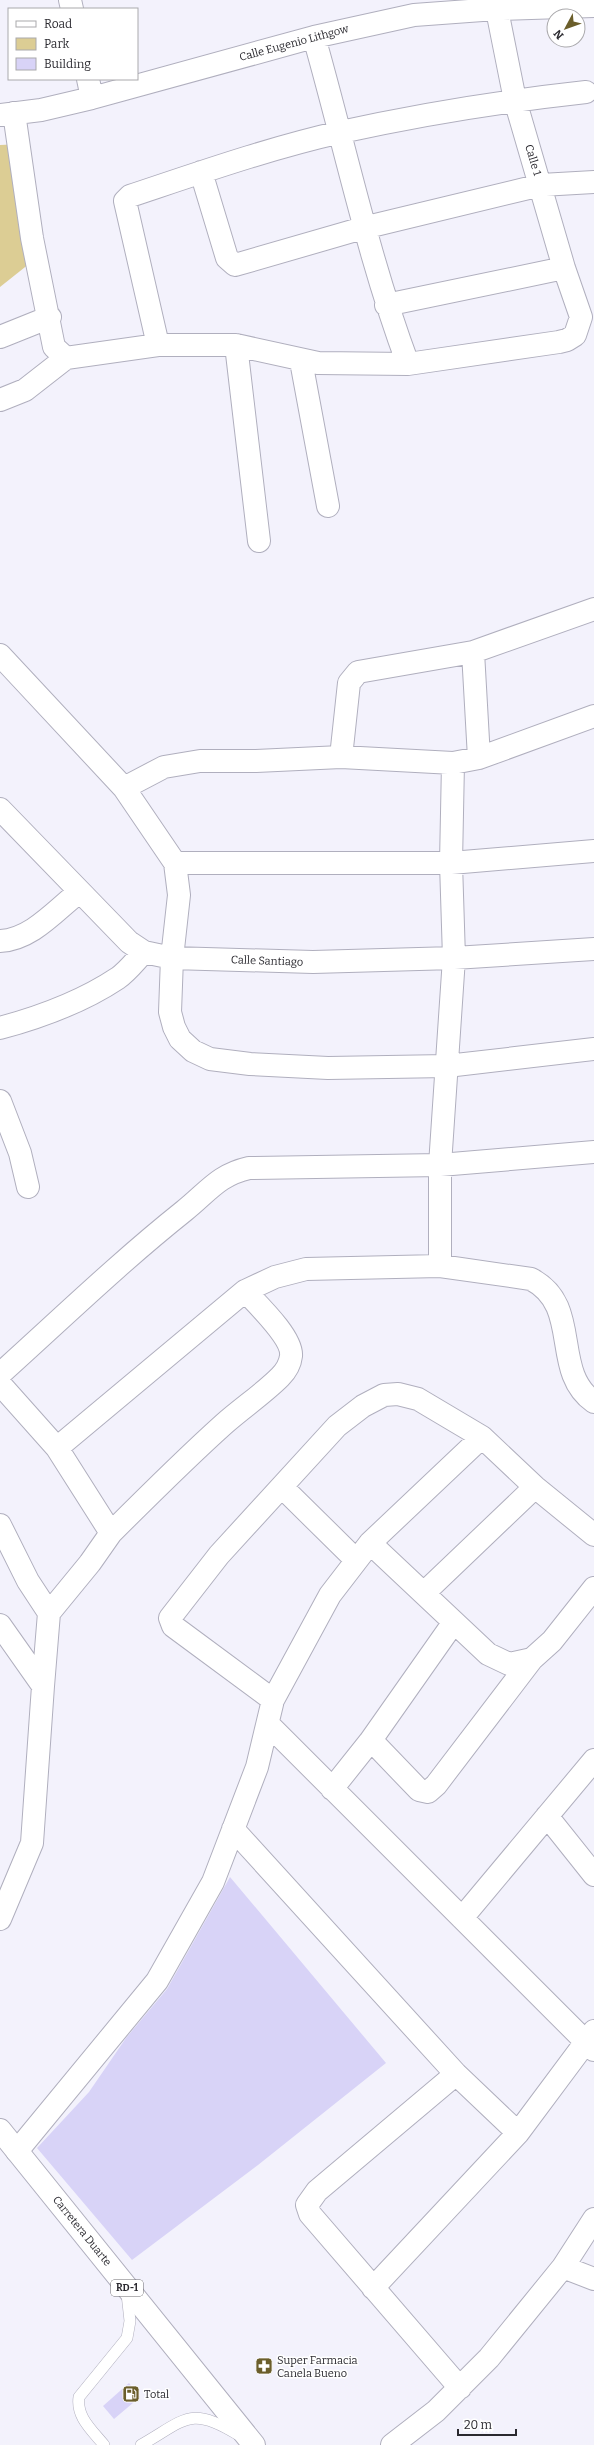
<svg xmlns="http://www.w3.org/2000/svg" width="594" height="2445" font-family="Bitter,serif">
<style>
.green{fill:#dccd94}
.building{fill:#d8d3f7}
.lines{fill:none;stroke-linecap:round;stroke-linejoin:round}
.lane-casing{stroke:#b0afbe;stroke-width:12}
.street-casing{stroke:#b0afbe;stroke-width:24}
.primary-casing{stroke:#b0afbe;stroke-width:24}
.lane{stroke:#fff;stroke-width:11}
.street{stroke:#fff;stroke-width:22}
.primary{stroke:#fff;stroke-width:22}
.labels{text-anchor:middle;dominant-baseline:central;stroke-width:3;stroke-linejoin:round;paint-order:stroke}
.shield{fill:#fff;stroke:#6a696d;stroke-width:1}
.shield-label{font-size:10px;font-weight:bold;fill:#2a292f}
.street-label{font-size:11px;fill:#2a292f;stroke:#fff}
.poi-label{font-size:11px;fill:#2a292f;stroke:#fff;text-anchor:start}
</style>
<rect width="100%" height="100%" fill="#f3f2fc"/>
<path class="green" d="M23 144 44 252 0 287V145Z"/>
<path class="building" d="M230 1877 386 2063 258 2165 132 2260 37 2148 89 2092 126 2038 167 1989Z
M129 2383 140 2397 114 2419 103 2406Z"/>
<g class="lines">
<g class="lane-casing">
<path id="lane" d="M104 2445C92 2430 76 2417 79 2397L127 2338 130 2321 127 2294
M141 2445C185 2420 190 2405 237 2434"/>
</g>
<g class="street-casing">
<path id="street" d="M70 0 72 9
M314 37C345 146 368 257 408 364
M88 79 92 98
M14 113 32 238 54 347 66 358
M0 115 41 110 92 98 314 37 414 15 496 9 594 6
M201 172 227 258 235 265 363 228 541 185 594 182
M386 305 564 268
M0 337 50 317
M158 345 125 201 130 196C199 173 270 148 341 132 422 114 504 101 586 92
M236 345 259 541
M301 361 328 506
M0 400 25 390 66 358 158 345H236L318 363 408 364 559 342 567 340 575 335 581 317 564 268 515 100 495 0
M0 655 124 788 175 863 179 895 172 958 170 1012 174 1027 180 1039 193 1051 210 1059 250 1064 328 1068 447 1066 594 1049
M341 757 349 683 358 672 473 652
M479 758 473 652 594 609
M124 788 164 767 200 761H256L341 757 453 763 479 758 594 716
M0 809 129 942 144 952 172 958 313 962 454 958 594 949
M175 863H451L594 851
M0 941C31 940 56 910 79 892
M0 1028C41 1017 82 1002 118 978 128 971 136 960 144 952
M0 1101 20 1153 28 1187
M440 1266V1165L454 958 451 863 453 763
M0 1374C61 1319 120 1262 184 1211 208 1192 218 1175 249 1168L440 1165 594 1152
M0 1384 57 1448
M282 1487 356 1560
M0 1525 28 1581 49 1613
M111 1533C148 1496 185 1459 224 1424 242 1408 263 1394 280 1377 286 1371 290 1365 291 1356 293 1338 257 1304 245 1291
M370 1543 488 1654 509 1664 532 1659
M424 1593 535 1487
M0 1625 43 1686 32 1843 0 1919
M43 1686 49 1613 90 1563 111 1533 57 1448 245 1291 275 1277 306 1269 440 1266 531 1279C583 1306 550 1371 594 1402
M273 1700 173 1626 170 1618 219 1555 337 1426 363 1406 384 1395 398 1394 418 1399 482 1437 535 1487 594 1535
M268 1724 594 2050
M371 1740 419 1790 428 1792 436 1785 532 1659 552 1641 594 1588
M332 1789 371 1740 454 1622
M547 1816 594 1875
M233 1829 456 2074 518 2133
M462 1918 594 1760
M456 2074 317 2191 307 2205 310 2214 460 2388
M17 2151 157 1981 213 1882 257 1767 273 1700 330 1595 370 1543 482 1437
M563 2267 594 2279
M373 2288 518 2133 594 2031
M392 2445 436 2411 489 2358 563 2267 594 2219"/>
</g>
<g class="primary-casing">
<path id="primary" d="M0 2130 254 2445"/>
</g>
<use href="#lane" class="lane"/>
<use href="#street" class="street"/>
<use href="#primary" class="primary"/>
</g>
<defs>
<g id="pharmacy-square" transform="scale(0.9)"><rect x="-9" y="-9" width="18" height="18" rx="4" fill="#6b5e2b" stroke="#fff"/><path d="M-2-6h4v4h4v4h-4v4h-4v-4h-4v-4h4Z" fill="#fff"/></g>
<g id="fuel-square" transform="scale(0.9)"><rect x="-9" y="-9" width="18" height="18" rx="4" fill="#6b5e2b" stroke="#fff"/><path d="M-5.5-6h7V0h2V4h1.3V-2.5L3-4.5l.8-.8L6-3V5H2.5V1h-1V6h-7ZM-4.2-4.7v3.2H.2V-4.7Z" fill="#fff"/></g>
</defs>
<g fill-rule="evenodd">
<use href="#pharmacy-square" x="264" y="2366"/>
<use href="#fuel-square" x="131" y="2394"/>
</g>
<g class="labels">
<rect class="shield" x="111" y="2280" width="32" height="16" rx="3"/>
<g class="shield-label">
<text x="127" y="2288">RD-1</text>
</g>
<g class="street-label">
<text transform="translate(294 43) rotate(-15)">Calle Eugenio Lithgow</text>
<text transform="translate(533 160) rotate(73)">Calle 1</text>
<text transform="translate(267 961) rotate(2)">Calle Santiago</text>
<text transform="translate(82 2231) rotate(51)">Carretera Duarte</text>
</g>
<g class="poi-label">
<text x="277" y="2360">Super Farmacia<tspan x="277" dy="13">Canela Bueno</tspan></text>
<text x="144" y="2394">Total</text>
</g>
</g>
<rect x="8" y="8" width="130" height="72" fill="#ffffff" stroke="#aaa9ac"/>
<rect x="16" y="21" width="20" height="6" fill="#ffffff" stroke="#aaa9ac"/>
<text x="44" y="28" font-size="12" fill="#2a292f">Road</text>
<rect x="16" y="38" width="20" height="12" fill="#dccd94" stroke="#aaa9ac"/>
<text x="44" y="48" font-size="12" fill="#2a292f">Park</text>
<rect x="16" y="58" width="20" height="12" fill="#d8d3f7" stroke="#aaa9ac"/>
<text x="44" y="68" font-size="12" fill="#2a292f">Building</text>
<g transform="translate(566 28) rotate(229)"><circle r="19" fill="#ffffff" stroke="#aaa9ac"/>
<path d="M0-3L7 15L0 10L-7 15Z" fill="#6b5e2b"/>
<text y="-6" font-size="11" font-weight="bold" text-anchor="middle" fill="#2a292f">N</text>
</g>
<path d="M458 2429v6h58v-6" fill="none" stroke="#2a292f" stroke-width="2"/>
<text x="464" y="2429" font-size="12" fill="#2a292f" stroke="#ffffff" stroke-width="3" paint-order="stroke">20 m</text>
</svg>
